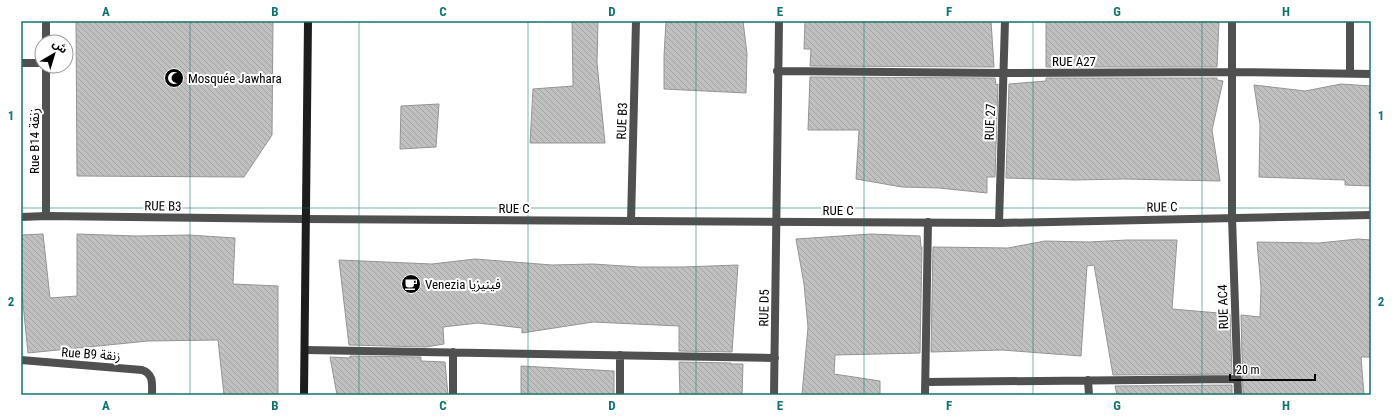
<svg xmlns="http://www.w3.org/2000/svg" width="1392" height="416" font-family="'Roboto Condensed','Noto Sans Arabic',sans-serif">
<style>
.building{fill:url(#building-back-hatch);stroke:#949494}
.lines{fill:none;stroke-linecap:round;stroke-linejoin:round}
.service{stroke:#505050;stroke-width:8}
.minor{stroke:#505050;stroke-width:8}
.tertiary{stroke:#505050;stroke-width:8}
.secondary{stroke:#1d1d1d;stroke-width:8}
.grid{fill:none;stroke:#0f766e;stroke-width:1;stroke-opacity:0.55}
.labels{text-anchor:middle;dominant-baseline:central;stroke-width:4;stroke-linejoin:round;paint-order:stroke}
.street-label{font-size:13px;fill:#000;stroke:#fff}
.poi-label{font-size:13px;fill:#000;stroke:#fff;text-anchor:start}
.neatline{fill:none;stroke:#0f766e;stroke-width:1.5}
.grid-label{font-size:13px;text-anchor:middle;font-weight:bold;fill:#0f766e}
</style>
<defs>
<pattern id="building-back-hatch" width="6" height="6" patternUnits="userSpaceOnUse"><rect width="6" height="6" fill="#c0c0c0"/><path d="M-1 5l2 2M0 0l6 6M5-1l2 2" fill="none" stroke="#a3a3a3"/></pattern>
</defs>
<rect width="100%" height="100%" fill="#fff"/>
<path class="building" d="M76 21H273L272 135 244 177 77 176Z
M572 21H598L597 63 605 143H530L533 89 573 86Z
M666 21H743L747 54 746 93 664 89V56Z
M805 21H991L994 67 810 66 811 49H804Z
M1046 21H1219L1217 67H1046Z
M810 77 995 78 996 85 998 84 995 177H987V193L939 188 902 187 856 179 859 130H808Z
M1046 78H1217V80L1223 81 1212 130 1220 181 1124 179 1074 180 1006 178 1009 84 1046 81Z
M1341 84 1371 86V186L1345 185V180L1259 177 1260 125 1254 85 1305 91Z
M439 104 436 147 400 149 401 106Z
M43 234 50 298 77 296V234L136 236 189 235 235 238 233 284 278 286V395H224L218 340 148 341 28 353 21 284V235Z
M871 234 920 236 921 247H922L920 353 835 355 834 374 880 381V395H802L808 327 804 284 796 239Z
M1358 239 1371 240V357H1361L1364 395H1243L1241 315 1260 317 1261 288 1257 242 1319 243Z
M1127 240H1177L1172 309 1230 314 1232 374 1113 375 1094 265 1087 266 1081 356 1002 350 931 352 933 247 1008 248 1045 241 1089 242Z
M475 259 552 265 593 264 639 267H682L738 265 732 352 679 351V326L593 322 522 333V328L478 323 443 327 444 344 426 347 349 345 339 260 432 264Z
M350 356 421 357V361L445 362 448 395H337L330 357 350 358Z
M679 362 731 363V364H743L742 395H680Z
M521 366 614 371V395H521Z
M1232 385V395H1117L1115 386Z"/>
<g class="lines">
<path class="service" d="M1350 73V21"/>
<path class="minor" d="M1232 21V217L1238 395
M46 42V21
M21 63H42
M46 66V216
M777 71 1003 73 1233 72 1371 74
M631 221 636 21
M999 223 1005 21
M305 350 775 358
M21 360 142 370C154 374 152 384 152 395
M1088 380 1089 395
M926 382 1238 379
M453 395V352
M620 395V355
M774 395 779 21
M925 395 928 222"/>
<path class="tertiary" d="M21 217 46 216 305 219 999 223 1371 215"/>
<path class="secondary" d="M304 395 308 21"/>
</g>
<path class="grid" d="M190 21V395M359 21V395M528 21V395M696 21V395M864 21V395M1033 21V395M1202 21V395M21 208H1371"/>
<defs>
<g id="mosque-disc" transform="scale(1)"><circle r="9.5" fill="#000" stroke="#fff"/><path d="M3.5-4.9A6 6 0 1 0 3.5 4.9A5 5 0 1 1 3.5-4.9Z" fill="#fff"/></g>
<g id="cafe-disc" transform="scale(1)"><circle r="9.5" fill="#000" stroke="#fff"/><path d="M-5.5-4.5H6V0H3Q3 3.5 0 3.5H-2.5Q-5.5 3.5-5.5 0ZM3-3.2v2h1.7v-2ZM-6 4.5H4V6H-6Z" fill="#fff"/></g>
</defs>
<g fill-rule="evenodd">
<use href="#mosque-disc" x="174" y="78"/>
<use href="#cafe-disc" x="411" y="284"/>
</g>
<g class="labels">
<g class="street-label">
<text x="1074" y="61">RUE A27</text>
<text transform="translate(622 121) rotate(-88)">RUE B3</text>
<text transform="translate(990 122) rotate(-88)">RUE 27</text>
<text transform="translate(34 141) rotate(-90)">Rue B14 زنقة</text>
<text transform="translate(163 206) rotate(1)">RUE B3</text>
<text transform="translate(1162 207) rotate(-1)">RUE C</text>
<text x="514" y="208">RUE C</text>
<text x="838" y="210">RUE C</text>
<text transform="translate(1223 307) rotate(-92)">RUE AC4</text>
<text transform="translate(764 308) rotate(-89)">RUE D5</text>
<text transform="translate(91 354) rotate(4)">Rue B9 زنقة</text>
</g>
<g class="poi-label">
<text x="188" y="78">Mosquée Jawhara</text>
<text x="425" y="284">Venezia فينيزيا</text>
</g>
</g>
<rect width="1392" height="416" fill="none" stroke="#ffffff" stroke-width="44"/>
<g transform="translate(54 54) rotate(38)"><circle r="19" fill="#ffffff" stroke="#999999"/>
<path d="M0-3L7 15L0 10L-7 15Z" fill="#000000"/>
<text y="-6" font-size="11" font-weight="bold" text-anchor="middle" fill="#000000">ش</text>
</g>
<path d="M1230 374v6h85v-6" fill="none" stroke="#000000" stroke-width="2"/>
<text x="1236" y="374" font-size="12" fill="#000000" stroke="#ffffff" stroke-width="3" paint-order="stroke">20 m</text>
<rect x="22" y="22" width="1348" height="372" class="neatline"/>
<g class="grid-label">
<text x="106" y="16">A</text>
<text x="275" y="16">B</text>
<text x="443" y="16">C</text>
<text x="612" y="16">D</text>
<text x="780" y="16">E</text>
<text x="949" y="16">F</text>
<text x="1117" y="16">G</text>
<text x="1286" y="16">H</text>
<text x="11" y="120">1</text>
<text x="1381" y="120">1</text>
<text x="11" y="306">2</text>
<text x="1381" y="306">2</text>
<text x="106" y="410">A</text>
<text x="275" y="410">B</text>
<text x="443" y="410">C</text>
<text x="612" y="410">D</text>
<text x="780" y="410">E</text>
<text x="949" y="410">F</text>
<text x="1117" y="410">G</text>
<text x="1286" y="410">H</text>
</g>
</svg>
